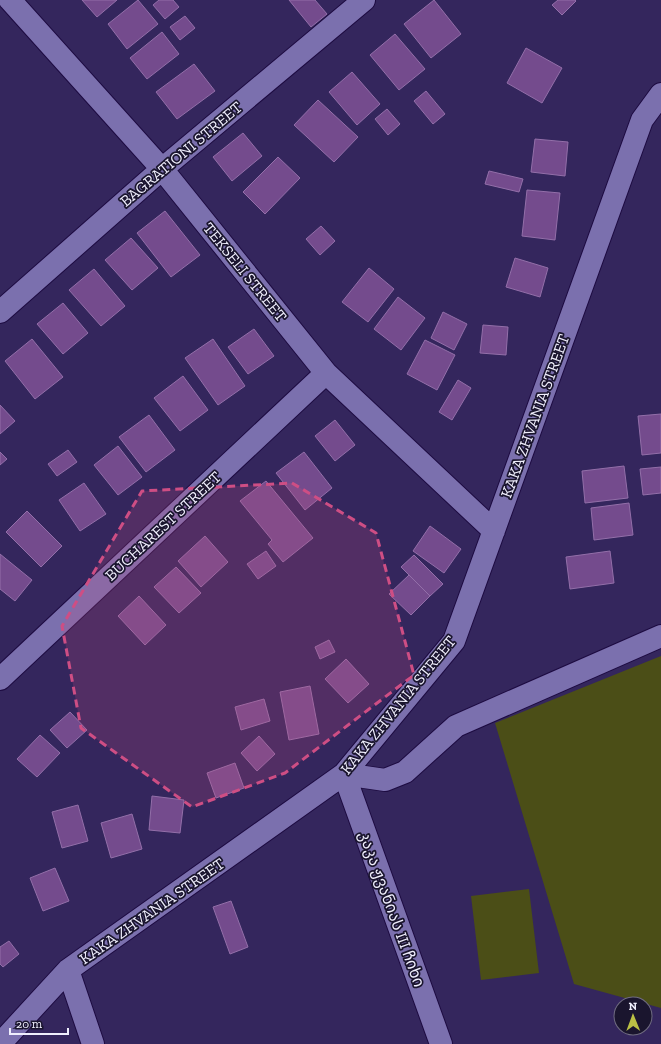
<svg xmlns="http://www.w3.org/2000/svg" width="661" height="1044" font-family="'Zilla Slab','Noto Sans Georgian',serif">
<style>
.green{fill:#4b4e17}
.building{fill:#744b8d;stroke:#936fa9}
.lines{fill:none;stroke-linecap:round;stroke-linejoin:round}
.minor-casing{stroke:#1d0b41;stroke-width:24}
.minor{stroke:#7b70ae;stroke-width:22}
.marked{fill:#ce4e84;fill-opacity:0.2;stroke:#ce4e84;stroke-width:3;stroke-dasharray:8 5;stroke-linejoin:round}
.labels{text-anchor:middle;dominant-baseline:central;stroke-width:3.5;stroke-linejoin:round;paint-order:stroke}
.street-label{font-size:16px;fill:#f0effd;stroke:#1a152e}
</style>
<rect width="100%" height="100%" fill="#34265d"/>
<path class="green" d="M661 656V1008L574 984 495 723Z
M529 889 539 973 481 980 471 896Z"/>
<path class="building" d="M82 0H117L97 17Z
M138 0 158 24 127 49 108 24Z
M159 0H173L179 7 165 19 153 5Z
M289 0H315L327 14 311 27Z
M434 0 461 34 431 58 404 24Z
M558 0H575L576 1 562 15 552 5Z
M185 16 195 28 180 40 170 27Z
M162 32 179 54 147 79 130 58Z
M395 34 425 69 399 90 370 55Z
M526 48 562 68 542 103 507 83Z
M194 64 215 91 177 119 156 92Z
M352 72 380 104 357 125 329 92Z
M426 91 445 114 433 124 414 101Z
M318 100 358 137 334 162 294 125Z
M387 109 400 124 388 135 375 119Z
M243 133 262 156 232 181 213 157Z
M535 139 568 142 565 176 531 172Z
M278 157 300 178 265 214 243 192Z
M489 171 523 179 519 192 485 184Z
M527 190 560 193 555 240 522 236Z
M165 211 200 255 171 277 137 233Z
M321 226 335 241 320 255 306 239Z
M131 238 158 268 132 290 105 260Z
M515 258 548 268 540 297 506 287Z
M369 268 394 289 368 322 342 302Z
M94 269 125 306 101 326 69 290Z
M398 297 425 318 401 350 374 329Z
M63 303 88 333 63 354 37 324Z
M443 312 467 324 454 350 431 338Z
M483 325 508 327 506 355 480 353Z
M254 329 274 356 248 374 228 347Z
M32 339 63 377 35 399 5 361Z
M213 339 245 386 218 405 185 358Z
M425 340 455 355 437 390 407 374Z
M183 376 208 410 180 431 154 398Z
M458 380 471 388 452 420 439 412Z
M0 405 15 421 0 434Z
M661 414V453L642 455 638 416Z
M149 415 175 450 146 472 119 437Z
M335 420 355 445 335 461 315 436Z
M118 446 142 477 118 495 94 465Z
M68 450 77 462 57 476 48 464Z
M0 452 7 459 0 465Z
M304 452 332 488 305 510 276 473Z
M624 466 628 498 585 503 582 471Z
M661 467V493L643 495 640 469Z
M266 481 313 538 283 562 268 544 272 540 240 501Z
M84 483 106 514 80 531 59 500Z
M629 503 633 535 594 540 591 508Z
M27 511 62 546 41 567 6 532Z
M430 526 461 549 444 573 413 551Z
M205 536 228 562 201 587 178 561Z
M266 551 276 566 258 579 247 564Z
M610 551 614 583 570 589 566 557Z
M0 554 32 580 15 601 0 589Z
M414 555 443 584 430 596 401 567Z
M176 567 201 593 179 613 154 587Z
M409 575 430 596 411 615 389 594Z
M139 596 166 625 145 645 118 616Z
M329 640 335 652 320 659 315 647Z
M346 659 369 684 348 703 325 679Z
M310 686 319 734 289 740 280 692Z
M264 699 270 721 241 730 235 707Z
M70 712 87 730 67 748 50 730Z
M40 735 60 753 37 777 17 759Z
M259 736 275 754 257 771 241 753Z
M235 763 244 788 216 798 207 773Z
M152 796 184 800 180 833 149 830Z
M78 805 88 841 62 848 52 812Z
M132 814 142 849 111 858 101 823Z
M55 868 69 901 43 911 30 878Z
M231 901 248 947 230 954 213 907Z
M9 941 19 954 3 967 0 964V947Z"/>
<g class="lines">
<g class="minor-casing">
<path id="minor" d="M10 0 162 169 326 373 494 531
M0 312 162 169 364 0
M0 679 326 373
M68 970 93 1044
M0 1044 68 970 344 774 454 641 642 120 661 94
M441 1044 344 774 385 780 405 772 456 726 661 636"/>
</g>
<use href="#minor" class="minor"/>
</g>
<path class="marked" d="M292 483 376 533 414 675 285 773 192 807 81 728 62 626 142 491Z"/>
<g class="labels">
<g class="street-label">
<text transform="translate(181 154) rotate(-40)">BAGRATIONI STREET</text>
<text transform="translate(245 272) rotate(51)">TEKSELI STREET</text>
<text transform="translate(535 416) rotate(-70)">KAKA ZHVANIA STREET</text>
<text transform="translate(163 526) rotate(-43)">BUCHAREST STREET</text>
<text transform="translate(398 705) rotate(-51)">KAKA ZHVANIA STREET</text>
<text transform="translate(392 909) rotate(70)">კაკა ჟვანიას III ჩიხი</text>
<text transform="translate(152 911) rotate(-35)">KAKA ZHVANIA STREET</text>
</g>
</g>
<g transform="translate(633 1016) rotate(359)"><circle r="19" fill="#1a152e" stroke="#706c81"/>
<path d="M0-3L7 15L0 10L-7 15Z" fill="#bbc045"/>
<text y="-6" font-size="11" font-weight="bold" text-anchor="middle" fill="#f0effd">N</text>
</g>
<path d="M10 1028v6h58v-6" fill="none" stroke="#f0effd" stroke-width="2"/>
<text x="16" y="1028" font-size="12" fill="#f0effd" stroke="#1a152e" stroke-width="3" paint-order="stroke">20 m</text>
</svg>
